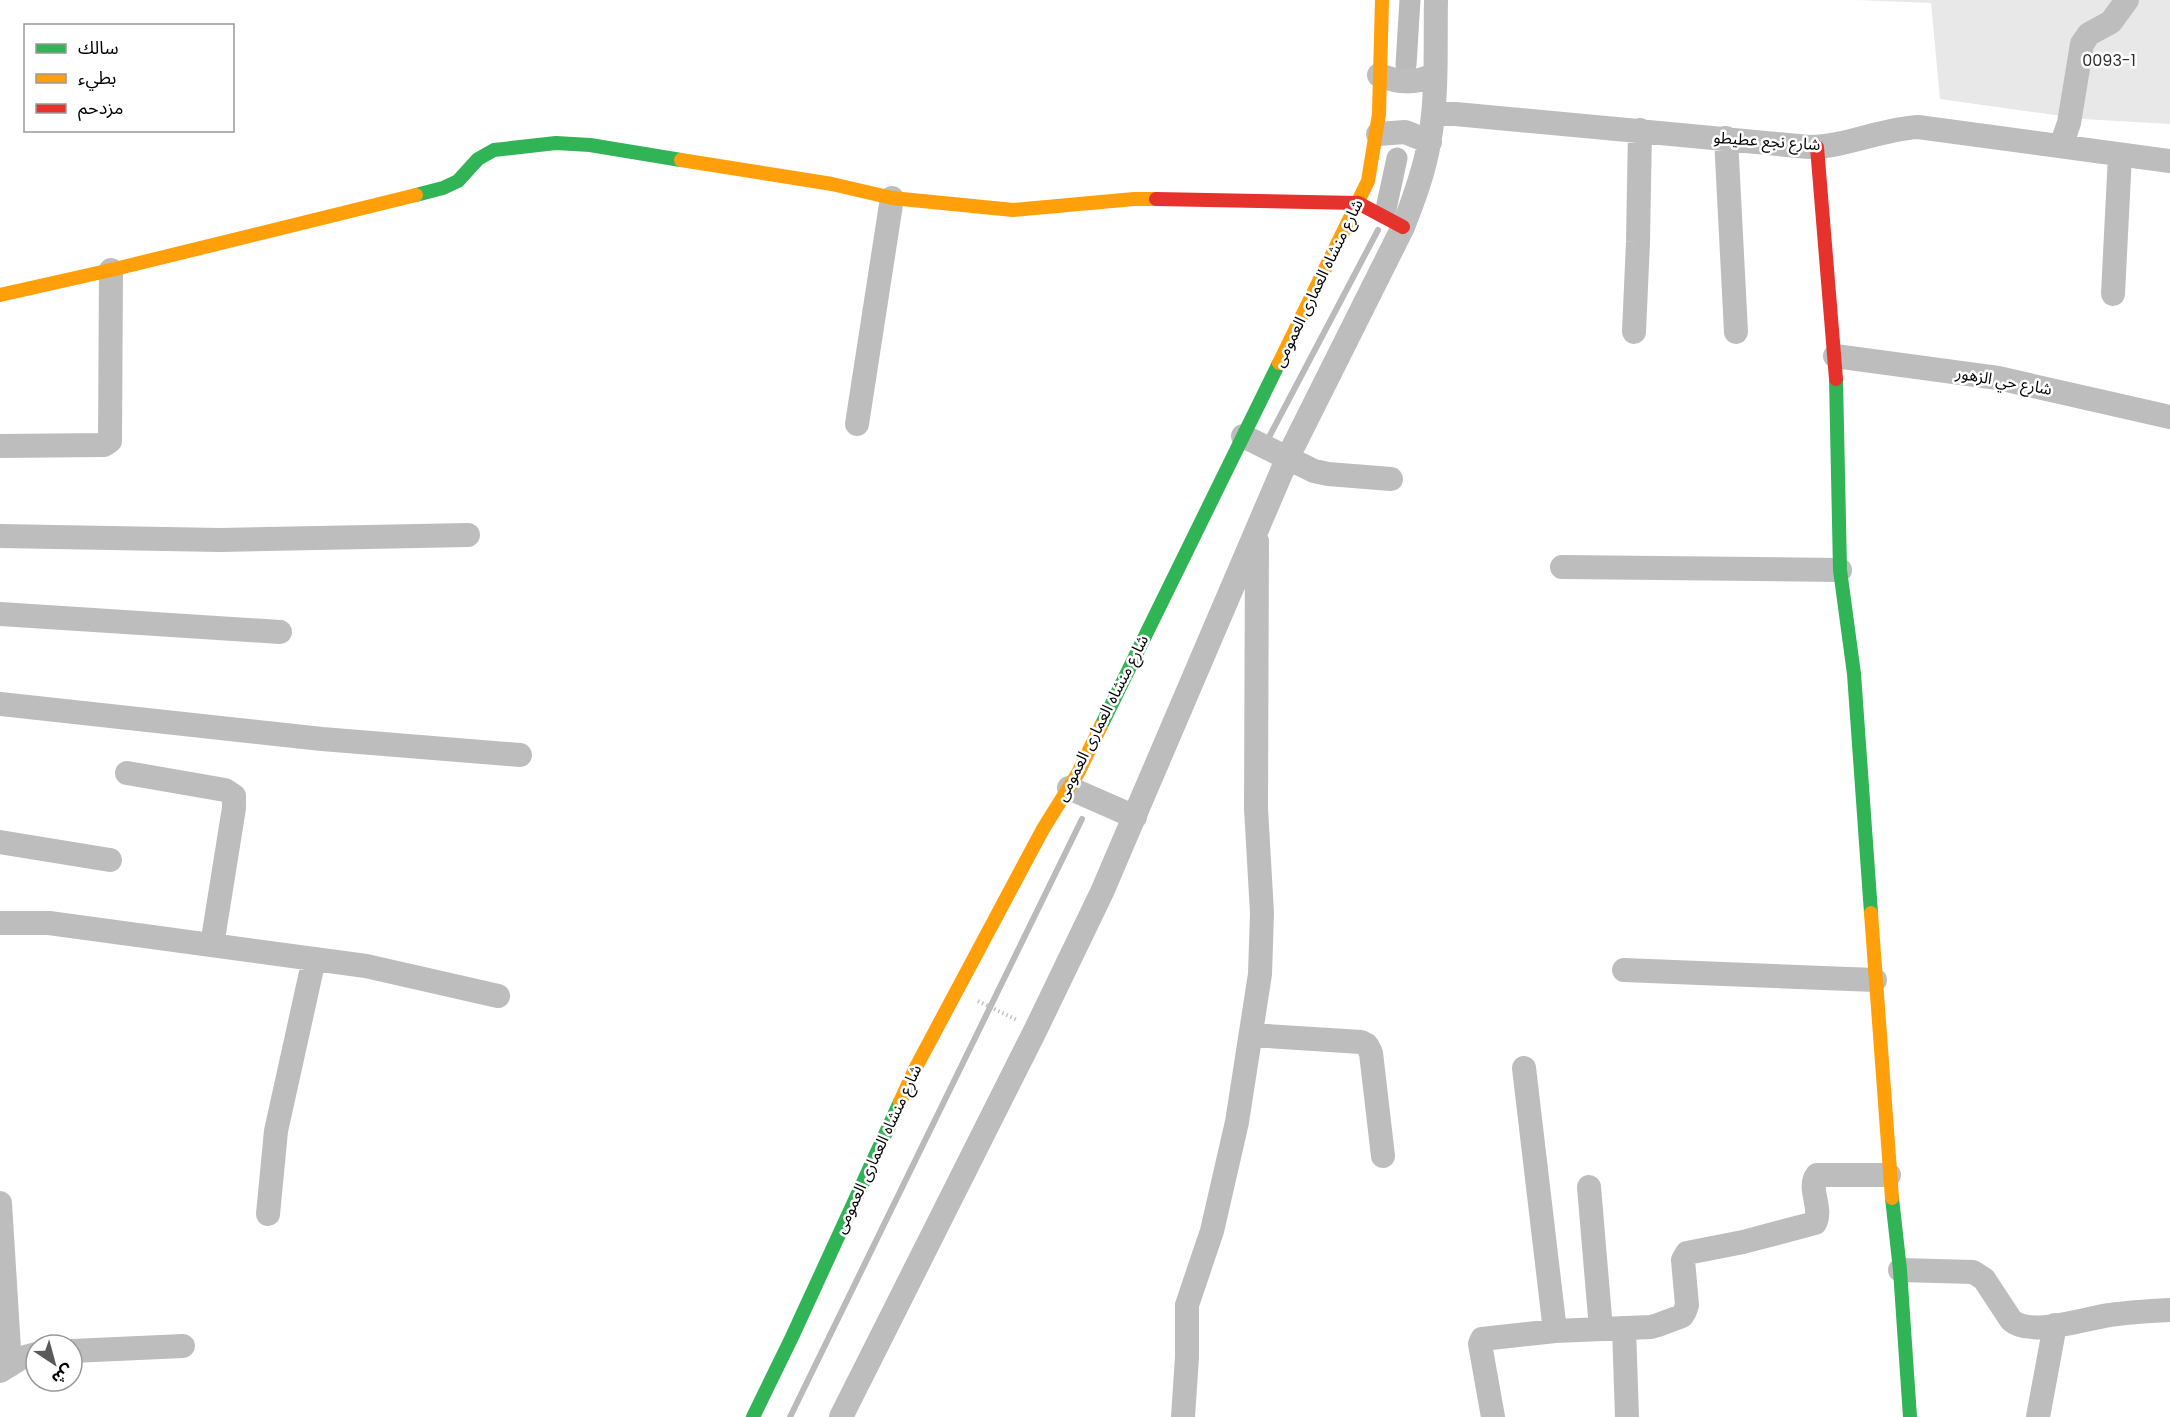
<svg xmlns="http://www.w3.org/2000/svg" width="2170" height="1417" font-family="Poppins,'Noto Sans Arabic',sans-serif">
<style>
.green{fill:#e8e8e8}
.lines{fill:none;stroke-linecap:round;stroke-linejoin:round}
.stream{stroke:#bababa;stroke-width:6}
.canal{stroke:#bababa;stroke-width:21}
.path{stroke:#c2c2c2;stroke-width:4;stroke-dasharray:1.5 3;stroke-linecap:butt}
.street{stroke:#bdbdbd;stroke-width:24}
.fast{stroke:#30b455;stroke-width:14}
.slow{stroke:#ff9f0a;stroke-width:14}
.jam{stroke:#e5322d;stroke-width:14}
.labels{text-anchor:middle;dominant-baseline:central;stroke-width:5;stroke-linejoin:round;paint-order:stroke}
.park-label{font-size:16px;fill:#2c2c2c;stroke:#fff}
.street-label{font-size:16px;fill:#000;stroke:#fff}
</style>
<rect width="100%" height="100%" fill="#fff"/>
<path class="green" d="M1857 0H2170V124L2083 119 1940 99 1931 3Z"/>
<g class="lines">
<path class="stream" d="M1268 439 1378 230
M790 1417 1082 819"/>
<path class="canal" d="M1406 65 1410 0
M1386 209 1397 158"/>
<path class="path" d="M978 1001 1017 1020"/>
<path class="street" d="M1379 75C1399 83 1414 84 1434 75
M1434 112 1809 147C1846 147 1881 129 1918 127L2170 161
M1378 134 1405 132 1430 142
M1726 138 1736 332
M2061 146 2069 123 2082 44 2089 34 2111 22 2127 0
M2113 294 2120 155
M1634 332 1638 242 1640 130
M1835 356 1998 378 2170 417
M857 424 892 198
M1243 436 1314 471 1328 474 1391 479
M0 446 104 445 110 441 111 270
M0 536 220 540 468 535
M1562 567 1840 570
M0 614 280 632
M0 704 322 739 520 755
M127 773 225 790 234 796V808L212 945
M1069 788 1135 817
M0 842 110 860
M0 923H49L366 966 498 996
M1624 970 1875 980
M1251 1035 1361 1042 1367 1045 1371 1053 1383 1156
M1524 1068 1555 1331
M1589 1187 1601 1329
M0 1203 10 1365
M268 1214 276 1131 314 959
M1900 1270 1973 1272 1984 1279 2011 1320C2030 1338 2086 1318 2110 1315 2130 1312 2150 1311 2170 1310
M1624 1328 1627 1417
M72 1351 183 1346
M0 1371 21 1358 36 1354
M841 1417 1036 1029 1102 892 1288 457 1403 227C1414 199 1424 172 1429 143 1438 97 1435 47 1436 0
M1183 1417 1187 1357V1305L1212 1231 1237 1122 1260 974 1262 913 1256 808 1257 541
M1493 1417 1480 1344 1482 1339 1555 1331 1651 1327 1658 1325 1682 1316 1685 1311 1687 1305 1683 1260 1687 1253 1743 1242 1815 1223C1823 1208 1807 1188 1817 1175H1889
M2038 1417 2055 1325"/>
<path class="fast" d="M416 195 443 188 458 181 478 159 494 150 556 143 590 145 681 160
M1836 379 1840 570 1854 674 1871 913
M1101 726 1279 363
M1892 1198 1900 1270 1910 1417
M753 1417 792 1337 900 1102"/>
<path class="slow" d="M681 160 832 184 892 198 1013 210 1134 199H1156
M0 295 111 270 416 195
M1279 363 1368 181 1379 114 1382 0
M1871 913 1892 1198
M900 1102 915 1069 1043 829 1078 773 1101 726"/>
<path class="jam" d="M1817 147 1836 379
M1156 199 1358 203 1403 227"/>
</g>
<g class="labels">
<g class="park-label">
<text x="2109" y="60">0093-1</text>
</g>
<g class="street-label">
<text transform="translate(1767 141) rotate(4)">شارع نجع عطيطو</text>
<text transform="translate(1318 283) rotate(-64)">شارع منشاه العمارى العمومى</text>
<text transform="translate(2004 381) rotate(10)">شارع حي الزهور</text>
<text transform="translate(1102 718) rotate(-63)">شارع منشاه العمارى العمومى</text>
<text transform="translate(878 1149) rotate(-65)">شارع منشاه العمارى العمومى</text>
</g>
</g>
<rect x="24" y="24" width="210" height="108" fill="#ffffff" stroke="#999999" stroke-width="1.5"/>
<rect x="36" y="44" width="30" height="9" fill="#30b455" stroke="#999999" stroke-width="1.5"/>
<text x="78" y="54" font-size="18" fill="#000000">سالك</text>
<rect x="36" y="74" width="30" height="9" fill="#ff9f0a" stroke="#999999" stroke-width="1.5"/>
<text x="78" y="84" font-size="18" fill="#000000">بطيء</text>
<rect x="36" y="104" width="30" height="9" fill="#e5322d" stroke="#999999" stroke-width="1.5"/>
<text x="78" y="114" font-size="18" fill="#000000">مزدحم</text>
<g transform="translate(54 1363) rotate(144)"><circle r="28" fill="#ffffff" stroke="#999999" stroke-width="1.5"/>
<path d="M0-4.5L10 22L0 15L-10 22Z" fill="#595959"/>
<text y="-9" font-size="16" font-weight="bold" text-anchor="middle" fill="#000000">ش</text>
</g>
</svg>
